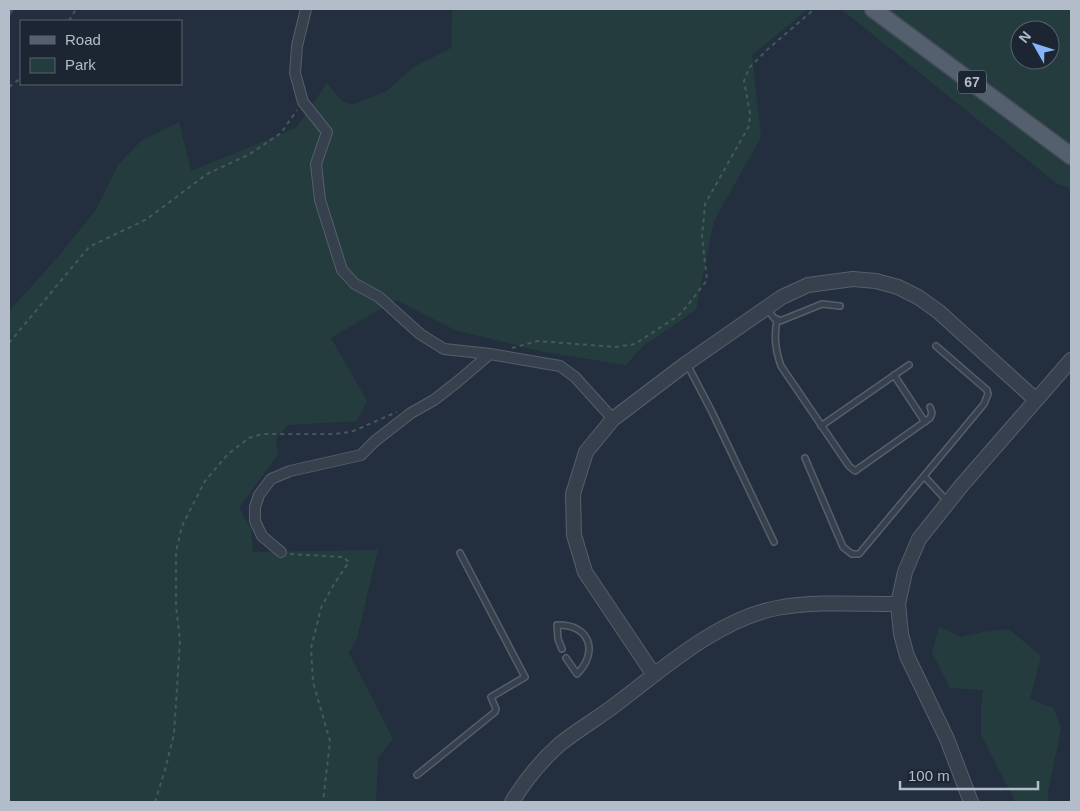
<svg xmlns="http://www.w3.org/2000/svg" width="1080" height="811" font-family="Helvetica,sans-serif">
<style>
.green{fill:#253c3f;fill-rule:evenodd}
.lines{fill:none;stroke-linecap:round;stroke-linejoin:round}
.stream{stroke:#384c68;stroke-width:2.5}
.service-casing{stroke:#555f6c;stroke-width:8}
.minor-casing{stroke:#555f6c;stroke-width:12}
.tertiary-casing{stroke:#555f6c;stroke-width:16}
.primary-casing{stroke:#404a57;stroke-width:19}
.path{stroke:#43595c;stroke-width:2;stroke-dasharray:4 4;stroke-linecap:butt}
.service{stroke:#37414e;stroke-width:5}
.minor{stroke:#37414e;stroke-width:10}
.tertiary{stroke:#37414e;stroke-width:14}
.primary{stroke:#55606e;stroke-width:16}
.labels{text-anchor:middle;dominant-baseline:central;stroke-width:5;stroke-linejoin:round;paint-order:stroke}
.shield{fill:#1c2633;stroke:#868f9c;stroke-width:1}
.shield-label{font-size:14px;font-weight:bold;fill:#b3bcc9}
</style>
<rect width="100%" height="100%" fill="#232f3e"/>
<path class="green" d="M452 9H808L752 55 761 137 714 221 696 310 643 346 626 365 544 352 455 330 396 300 331 338 367 401 357 421 288 425 276 439 278 454 239 508 251 529 253 552 378 550 357 638 349 653 393 739 378 758 376 802H9V311L58 257 97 208 118 165 141 141 179 122 191 171 296 128 327 83 342 101 352 105 387 91 412 68 451 48Z
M841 9H1071V189L1056 183ZM1020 30H1050V60H1020Z
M939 626 961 637 983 632 1009 629 1041 656 1030 699 1054 708 1061 729 1048 792V802H1014V799L981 735V707L983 690 950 688 932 653Z"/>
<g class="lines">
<path class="stream" d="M9 15 13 9"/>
<g class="service-casing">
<path id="service" d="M767 309 774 318 780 321 822 304 840 306
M777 319C774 337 775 349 781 366L849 466 855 471 930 418 932 413 930 407
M687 364 712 412 774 542
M894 375 925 422
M821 426 909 365
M805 458 843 547 852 554H859L984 404 988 394 987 390 936 346
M924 476 947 501
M562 649 558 639 557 625C590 624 599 652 577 674L566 658
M417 775 495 712 496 709 491 697 525 677 460 553"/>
</g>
<g class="minor-casing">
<path id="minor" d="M306 9 297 46 295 73 303 102 327 132 316 164 320 200 342 270 355 284 379 297 420 334 444 349 490 354 560 366 575 377 613 419
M281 552 262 536 255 521V507L259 495 271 479 290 471 361 455 375 441 411 413 434 400 457 382 490 354"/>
</g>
<g class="tertiary-casing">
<path id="tertiary" d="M654 675 585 572 574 535 573 494 586 452 613 419 687 363 782 297 808 285 853 279 876 281 898 287 918 297 939 312 1036 400
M512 802C524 782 542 760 560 744 579 729 600 717 619 702 665 667 719 619 777 608 816 601 858 604 898 604
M971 802 947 739 907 656 901 634 898 604 905 572 919 539 962 485 1071 360"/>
</g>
<g class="primary-casing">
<path id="primary" d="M873 9 1071 156"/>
</g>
<path class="path" d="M69 21 76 9
M9 87 21 78
M9 343 89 247 147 219 207 174 250 154 281 133 297 110
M512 348 538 341 615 347 635 344 678 316 688 305 707 280 702 237 705 204 749 126 750 113 744 81 749 68 768 49 811 12 812 9
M290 554 343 557 349 562 334 584 321 608 311 648 313 682 330 741 323 802
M155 802 165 770 174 734 180 640 176 606V552L182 526 205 481 228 454 249 438 262 434H334L351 432 397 412"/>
<use href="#service" class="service"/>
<use href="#minor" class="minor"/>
<use href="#tertiary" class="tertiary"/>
<use href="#primary" class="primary"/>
</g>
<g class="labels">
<rect class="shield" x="958" y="70.5" width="28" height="23" rx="4"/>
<g class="shield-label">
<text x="972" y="82">67</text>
</g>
</g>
<rect width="1080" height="811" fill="none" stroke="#b3bcc9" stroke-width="20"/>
<rect x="20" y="20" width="162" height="65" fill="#1c2633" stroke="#58626f"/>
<rect x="30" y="36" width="25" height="8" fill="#55606e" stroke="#58626f"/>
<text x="65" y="45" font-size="15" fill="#b3bcc9">Road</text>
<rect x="30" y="58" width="25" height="15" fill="#253c3f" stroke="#58626f"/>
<text x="65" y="70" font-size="15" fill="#b3bcc9">Park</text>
<g transform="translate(1035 45) rotate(309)"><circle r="24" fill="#1c2633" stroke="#58626f"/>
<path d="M0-4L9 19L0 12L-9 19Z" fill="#87b4fa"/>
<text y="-8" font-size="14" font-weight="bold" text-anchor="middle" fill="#b3bcc9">N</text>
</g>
<path d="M900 781v8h138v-8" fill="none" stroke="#b3bcc9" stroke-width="2.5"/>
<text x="908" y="781" font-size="15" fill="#b3bcc9" stroke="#1c2633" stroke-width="4" paint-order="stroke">100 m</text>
</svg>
